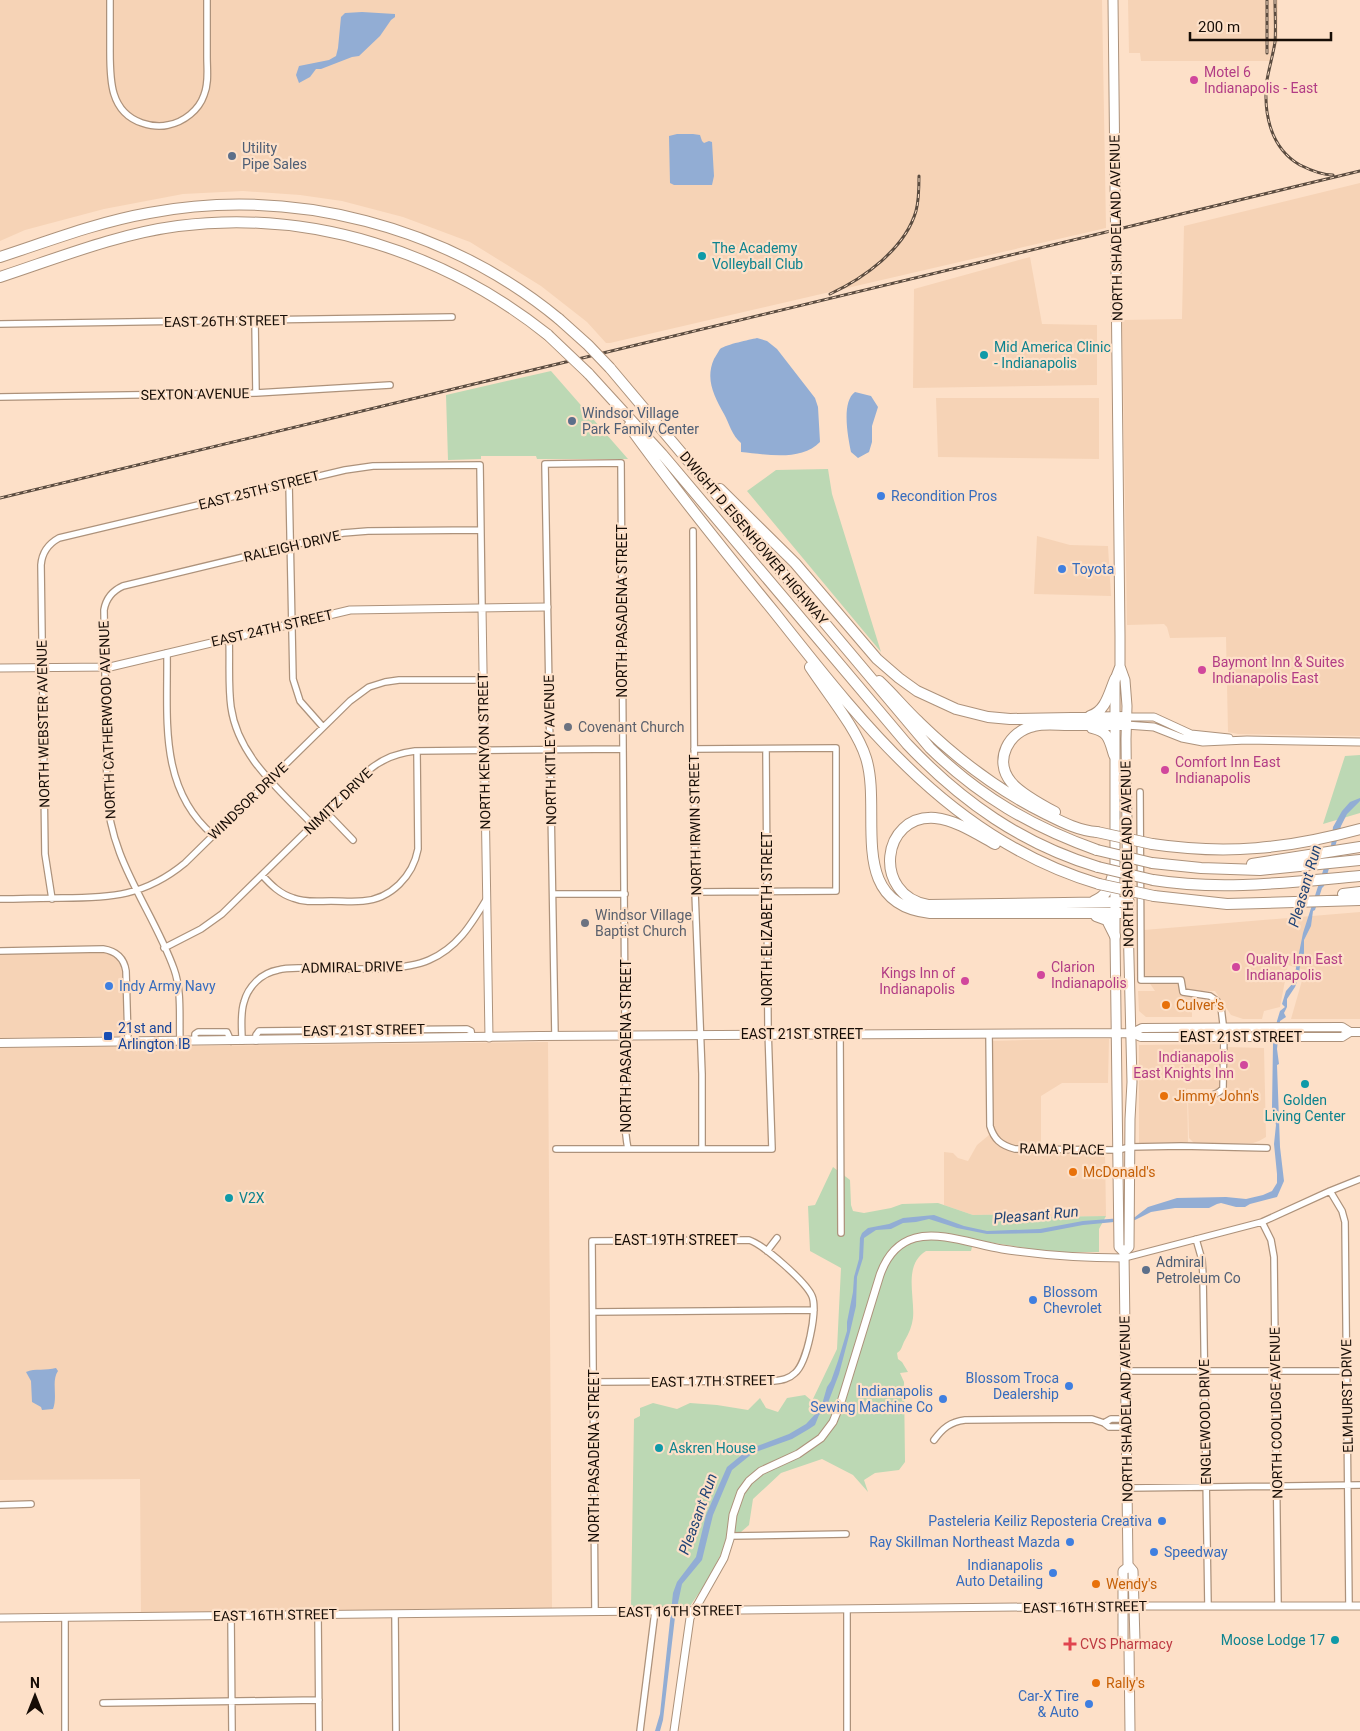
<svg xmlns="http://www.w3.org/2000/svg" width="1360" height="1731" font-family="Roboto,sans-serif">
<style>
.built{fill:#f6d3b6}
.green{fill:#bcd8b4}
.water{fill:#92add4}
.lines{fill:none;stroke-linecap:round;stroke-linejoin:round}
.minor-casing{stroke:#ad927b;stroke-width:8}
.tertiary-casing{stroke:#ad927b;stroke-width:9}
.secondary-casing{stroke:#ad927b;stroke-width:10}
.primary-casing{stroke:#ad927b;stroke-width:11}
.motorway-casing{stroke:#ad927b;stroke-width:12}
.minor{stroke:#fff;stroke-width:5.5}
.tertiary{stroke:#fff;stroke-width:7}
.secondary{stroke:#fff;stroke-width:8}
.primary{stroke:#fff;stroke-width:9}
.motorway{stroke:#fff;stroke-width:10}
.rail-casing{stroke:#5b4c40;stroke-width:3}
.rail{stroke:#fde0c8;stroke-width:1;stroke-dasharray:4;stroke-linecap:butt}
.motorway-bridge-casing{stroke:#ad927b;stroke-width:12;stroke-linecap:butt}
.motorway-bridge{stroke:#fff;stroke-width:10}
.hotel-dot{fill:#d1479c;stroke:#fde0c8;stroke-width:2}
.service-dot{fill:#5c6f8a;stroke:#fde0c8;stroke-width:2}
.culture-dot{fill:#0f9aa8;stroke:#fde0c8;stroke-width:2}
.shop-dot{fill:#3f7fe0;stroke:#fde0c8;stroke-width:2}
.worship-dot{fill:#6b7280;stroke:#fde0c8;stroke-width:2}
.food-dot{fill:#e8710a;stroke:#fde0c8;stroke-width:2}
.transit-dot{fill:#1a4fb4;stroke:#fde0c8;stroke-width:2}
.health-dot{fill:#e0444e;stroke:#fde0c8;stroke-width:2}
.labels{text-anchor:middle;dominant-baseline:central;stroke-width:4.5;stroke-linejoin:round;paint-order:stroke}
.hotel-label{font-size:14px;fill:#b23c85;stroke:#fde0c8;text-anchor:start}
.service-label{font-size:14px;fill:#4e5e75;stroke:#fde0c8;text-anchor:start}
.street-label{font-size:14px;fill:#170d06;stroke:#fde0c8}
.culture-label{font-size:14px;fill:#0d838f;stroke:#fde0c8;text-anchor:start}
.shop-label{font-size:14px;fill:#366cbe;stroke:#fde0c8;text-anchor:end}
.worship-label{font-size:14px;fill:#5b616d;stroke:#fde0c8;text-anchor:start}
.food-label{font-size:14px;fill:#c56008;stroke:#fde0c8;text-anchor:start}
.transit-label{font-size:14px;fill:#164399;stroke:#fde0c8;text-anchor:start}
.health-label{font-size:14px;fill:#be3a42;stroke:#fde0c8;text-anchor:start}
.water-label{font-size:15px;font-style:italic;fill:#214476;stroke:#fde0c8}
</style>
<rect width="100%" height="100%" fill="#fde0c8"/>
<path class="built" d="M0 0H1102L1106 228 610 343H606L587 322 541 286 470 242 403 217 342 201 300 195 243 191 183 194 104 209 25 230 0 241Z
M1128 0H1278V41L1271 61H1141L1140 53H1129Z
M1360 183V736L1238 734 1228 732 1226 637 1170 638 1167 627 1164 624 1127 625 1122 320 1182 319 1184 226Z
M1030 257 1042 324 1097 325V385L913 388 914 289Z
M936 398H1099V459L938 457Z
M1037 536 1070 545 1108 546 1111 596 1034 594Z
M1360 912V1019H1291L1305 970 1288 965 1280 1007 1264 1011 1262 1019H1243L1231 1015 1215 991H1192V1017H1146L1139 1011 1138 991H1155L1144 975V930Z
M105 952 120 960 124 974 123 1036 0 1038V953Z
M1068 1039H1109L1108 1083H1062L1041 1096V1152H1105L1106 1216 1042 1217 1038 1214H1028L973 1215 944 1205V1152L953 1153 958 1158 968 1161 977 1145 989 1135 986 1041Z
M548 1042 552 1608 141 1614 140 1479 0 1480V1048Z
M1219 1044 1220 1089H1187L1188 1142 1139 1143V1045Z
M1226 1047 1264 1048 1266 1137 1259 1141 1253 1143 1195 1144 1189 1138 1188 1100H1223L1225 1094Z"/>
<path class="green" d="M551 371 628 459H537L536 456H481V459L448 460 446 395Z
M828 469 832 494 881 652 747 491 776 470Z
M1360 755V813L1323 824 1345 756Z
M833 1167 850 1180 851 1205 853 1211 864 1213 891 1208 902 1204 938 1203 973 1215 1028 1214H1038L1042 1217 1106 1216 1099 1229V1252H1063L1039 1250 962 1238 972 1247 971 1251H926C903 1265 915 1296 913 1318 912 1326 909 1333 905 1340 902 1345 902 1350 897 1353L898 1359 902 1362 908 1372 900 1373 904 1382 905 1462 899 1470 875 1473 864 1480 868 1492 853 1475 822 1459 781 1473 753 1499 749 1525 725 1546 708 1580 690 1606 631 1607 634 1419 640 1416V1408L653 1403 677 1409 690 1403 717 1405 748 1410 760 1398 766 1408 778 1412 787 1398 805 1395 812 1401 837 1349 841 1268 810 1251 808 1206 815 1205Z"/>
<path class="water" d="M362 12 395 14V17L391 20 380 36 359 56 352 57 321 69H316L310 77 299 83 296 75 299 66 329 60 336 56 338 48 341 17 345 13Z
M677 134H693L700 135 702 141 704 143 709 141 712 142 714 176 712 185H674L670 183 669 136Z
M757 338 767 341 777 349 815 398 818 407 820 442C801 462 765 454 741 452V443C732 436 729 423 724 414 714 396 705 379 714 359 716 356 718 352 720 349 727 344 749 340 757 338Z
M855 392 871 396 878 407 872 426V442L869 452 858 458 851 452C848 437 841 402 855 392Z
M1360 798V801L1347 814 1341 826 1324 886 1322 888 1315 910 1313 911 1311 926 1304 940V953L1300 964 1299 976 1295 987 1287 999V1007L1284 1013 1286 1017 1280 1021 1277 1049 1279 1064 1277 1065 1280 1147 1284 1181 1277 1197 1250 1204 1245 1207H1236L1221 1203 1217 1204 1209 1208H1175L1151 1212 1135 1220 1083 1225 1041 1233 987 1234 957 1228 929 1219 916 1222 903 1223 891 1229 876 1230 864 1238 863 1258 857 1277 856 1306 850 1332 839 1374 826 1408 819 1415 815 1425 809 1429 792 1439 753 1453 732 1470 713 1515 702 1560 682 1584 675 1617 663 1720 660 1731H655L660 1714 673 1593 677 1582 696 1557 706 1515 727 1467 749 1449 789 1434 806 1424 821 1408 827 1387 831 1381 838 1361 847 1331V1322L853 1292 854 1277 859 1259 860 1238 862 1233 868 1228 889 1224 903 1218 934 1215 964 1226 987 1231 1040 1229 1083 1221 1135 1217 1148 1207 1177 1198 1226 1197 1246 1199 1263 1195 1272 1191 1277 1183V1174L1274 1144 1276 1125 1272 1107 1273 1044 1277 1021 1280 1011 1285 1007 1282 1004 1286 991 1293 983 1303 933 1331 846 1333 827 1342 811 1350 802Z
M56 1368 58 1371C51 1381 58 1396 53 1409L42 1410 41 1407 32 1402 31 1381 26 1372C35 1368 46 1371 56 1368Z"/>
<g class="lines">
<g class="minor-casing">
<path id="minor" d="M110 0C110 16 110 33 110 49 110 78 109 112 142 123 151 126 160 127 168 125 184 122 199 110 204 95 209 83 207 70 207 57 207 38 207 19 207 0
M255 321 256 393
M0 324 452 317
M0 397 256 393 390 385
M289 483 293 679 300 701 323 727
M693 531 695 892 702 1074V1149
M229 638C230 661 228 685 231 707 238 757 280 790 313 825
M167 653C168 718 158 788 213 835
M694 749 836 748V891L695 892
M1140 792 1141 980H1181L1183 992 1210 996 1217 1001 1221 1007 1224 1032 1223 1088C1215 1100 1195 1095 1182 1095
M326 812 353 840
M262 875C271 885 280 894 293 898 305 903 319 901 331 901 342 901 352 902 363 901 391 899 413 876 418 849L417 751
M553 894H625
M0 899C21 899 41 898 62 898 111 898 145 896 185 863L350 701 369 687 385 682 399 680H483
M52 899 45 854 41 565C42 552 48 544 59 538L345 470 373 466 480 465 482 608
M164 948 201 929 222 914 369 770C382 759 397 753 415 751L623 749
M0 951 103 949C116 951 124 958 126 971L128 1042
M989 1033 990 1126C994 1139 1000 1145 1015 1149L1118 1150 1130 1147 1181 1146 1267 1148
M840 1034 841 1233
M555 1036 545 464 621 463 625 1027C631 1068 620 1109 628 1149
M180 1041C179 1018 182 991 174 969 152 908 109 860 107 792L104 610C106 598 112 591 123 586L343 533 368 531 481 530
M195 1041V1034L198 1032H227L231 1041
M242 1041C242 1028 240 1014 244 1002 248 987 261 973 278 970 287 967 298 968 308 968 341 968 400 973 429 960 457 948 471 925 486 900
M256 1041V1035L259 1031 467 1029 471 1031 472 1038
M556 1149H772L768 1029 766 749
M1330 1191 1342 1211 1345 1222 1349 1606
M1262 1222 1271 1240 1274 1257 1278 1606
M1196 1239 1202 1260 1203 1275 1208 1606
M592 1241 749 1240C764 1245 806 1282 812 1296 818 1310 807 1363 795 1373 789 1379 782 1380 774 1381L593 1382
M592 1241 595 1612
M767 1251 777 1238
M1124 1258 1262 1222 1330 1191 1360 1179
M593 1312 814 1310
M1126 1371H1346
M1104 1423 1111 1419H1126
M934 1440C943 1428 950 1422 965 1420L1092 1419 1104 1423 1109 1427H1126
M1127 1488 1360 1485
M0 1505 31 1504
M730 1536 846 1534
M847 1609V1731
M395 1614 396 1731
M318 1615 319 1731
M231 1616 232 1731
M65 1617V1731
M103 1703 319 1700
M640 1731 655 1611"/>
</g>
<g class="tertiary-casing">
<path id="tertiary" d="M482 608 489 1038
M0 668 110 667 350 610 547 607
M1127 717H1154L1191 734 1229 738
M1126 725 1154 727 1182 738 1203 742 1247 740 1360 742
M0 1618 1123 1606H1360
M674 1731 690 1618 724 1558 730 1539 733 1515 741 1492 749 1481 761 1471 798 1454 821 1438 833 1422 841 1402 880 1275C886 1258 897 1243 915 1238 941 1231 976 1245 1002 1249 1042 1255 1083 1258 1124 1258"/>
</g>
<g class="secondary-casing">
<path id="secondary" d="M1132 1033 1141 1037H1342L1350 1032
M0 1043 540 1036 1132 1033 1142 1028 1342 1027 1350 1032H1360"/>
</g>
<g class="primary-casing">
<path id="primary" d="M1113 0 1120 636V666L1115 679V936L1119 1247 1124 1252 1128 1565 1133 1571 1135 1642 1129 1647
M1120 666 1125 680 1127 706 1126 739 1128 918 1132 1082 1130 1119 1129 1247 1124 1252
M1128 1567 1123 1571V1642L1129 1647
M1129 1647 1130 1731"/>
</g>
<g class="motorway-casing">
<path id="motorway" d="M0 257C49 241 98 222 149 213 293 186 446 226 559 319
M0 277C58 258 117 234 178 226 311 209 444 252 548 335
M610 368 930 748C979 796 1032 827 1097 850
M588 373 662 454 907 744C962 802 1022 844 1098 867
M629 426C675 490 725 552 775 613 865 727 953 841 1099 884
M720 489 795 563 877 659 899 678 917 691 956 709 988 717 1010 719 1127 717
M810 667C827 693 857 729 866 758 883 812 845 904 930 913H1128
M879 681C893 694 905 709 919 722 957 759 999 791 1046 814 1062 822 1079 831 1097 832
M1090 716C1106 711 1109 693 1115 679
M1092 728C1109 732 1109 739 1114 755
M1055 812C1042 805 1020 793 1011 782 993 760 1009 731 1034 726 1045 723 1057 725 1069 725 1088 725 1107 725 1126 725
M995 844C977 834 956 820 935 818 881 814 872 895 928 905L1129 902
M1152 844C1226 855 1287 849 1360 829
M1152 863 1201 868 1260 870 1360 860
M1252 864 1360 847
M1153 880C1222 891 1291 882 1360 876
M1343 894 1360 892
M1154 896 1227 904 1360 900
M1094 901C1110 894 1110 884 1115 868
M1096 916 1107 920 1115 936"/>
</g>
<use href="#minor" class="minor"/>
<use href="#tertiary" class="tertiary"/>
<use href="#secondary" class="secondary"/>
<use href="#primary" class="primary"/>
<use href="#motorway" class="motorway"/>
<g class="rail-casing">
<path id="rail" d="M1275 0C1275 14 1276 29 1275 42 1273 55 1269 68 1267 80 1263 112 1270 148 1300 165 1310 170 1321 175 1333 175
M1267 53V0
M830 294C864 278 905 249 916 211 919 200 919 188 919 176
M0 498 1360 171"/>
</g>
<use href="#rail" class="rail"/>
<g class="motorway-bridge-casing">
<path id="motorway-bridge" d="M559 319 588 345 610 368
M548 335 588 373
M1097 832 1152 844
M1097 850 1152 863
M1098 867 1153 880
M1099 884 1154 896"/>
</g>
<use href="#motorway-bridge" class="motorway-bridge"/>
</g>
<g class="hotel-dot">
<circle cx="1194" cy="80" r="5"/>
<circle cx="1202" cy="670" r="5"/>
<circle cx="1165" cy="770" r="5"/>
<circle cx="1236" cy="967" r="5"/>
<circle cx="1041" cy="975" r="5"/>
<circle cx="965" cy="981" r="5"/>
<circle cx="1244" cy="1065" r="5"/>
</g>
<g class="service-dot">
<circle cx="232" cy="156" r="5"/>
<circle cx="572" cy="421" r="5"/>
<circle cx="1146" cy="1270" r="5"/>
</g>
<g class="culture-dot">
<circle cx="702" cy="256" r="5"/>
<circle cx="984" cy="355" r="5"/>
<circle cx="1305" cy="1084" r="5"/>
<circle cx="229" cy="1198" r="5"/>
<circle cx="659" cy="1448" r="5"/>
<circle cx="1335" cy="1640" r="5"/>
</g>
<g class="shop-dot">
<circle cx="881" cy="496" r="5"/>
<circle cx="1062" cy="569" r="5"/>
<circle cx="109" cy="986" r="5"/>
<circle cx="1033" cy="1300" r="5"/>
<circle cx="1069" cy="1386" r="5"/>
<circle cx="943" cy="1399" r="5"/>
<circle cx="1162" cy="1521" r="5"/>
<circle cx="1070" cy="1542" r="5"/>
<circle cx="1154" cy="1552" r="5"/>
<circle cx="1053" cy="1573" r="5"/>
<circle cx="1089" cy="1704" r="5"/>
</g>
<g class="worship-dot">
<circle cx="568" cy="727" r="5"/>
<circle cx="585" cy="923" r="5"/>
</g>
<g class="food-dot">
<circle cx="1166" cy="1005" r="5"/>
<circle cx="1164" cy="1096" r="5"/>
<circle cx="1073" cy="1172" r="5"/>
<circle cx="1096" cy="1584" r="5"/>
<circle cx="1096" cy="1683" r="5"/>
</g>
<rect class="transit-dot" x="103" y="1031" width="10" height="10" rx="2.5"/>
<path class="health-dot" d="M1067.5 1636.5h5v5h5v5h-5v5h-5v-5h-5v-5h5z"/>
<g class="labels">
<g class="hotel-label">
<text x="1204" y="72">Motel 6<tspan x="1204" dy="16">Indianapolis - East</tspan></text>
<text x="1212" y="662">Baymont Inn &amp; Suites<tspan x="1212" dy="16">Indianapolis East</tspan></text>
<text x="1175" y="762">Comfort Inn East<tspan x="1175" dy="16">Indianapolis</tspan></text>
<text x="1246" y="959">Quality Inn East<tspan x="1246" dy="16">Indianapolis</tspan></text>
<text x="1051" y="967">Clarion<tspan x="1051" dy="16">Indianapolis</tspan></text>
<text x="955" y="973" text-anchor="end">Kings Inn of<tspan x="955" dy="16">Indianapolis</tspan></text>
<text x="1234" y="1057" text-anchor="end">Indianapolis<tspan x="1234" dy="16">East Knights Inn</tspan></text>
</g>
<g class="service-label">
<text x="242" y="148">Utility<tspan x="242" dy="16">Pipe Sales</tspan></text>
<text x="582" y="413">Windsor Village<tspan x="582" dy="16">Park Family Center</tspan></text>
<text x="1156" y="1262">Admiral<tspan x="1156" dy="16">Petroleum Co</tspan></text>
</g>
<g class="street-label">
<text transform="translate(1116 228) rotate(-91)">NORTH SHADELAND AVENUE</text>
<text transform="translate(226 321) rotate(-1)">EAST 26TH STREET</text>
<text transform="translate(195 394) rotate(-1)">SEXTON AVENUE</text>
<text transform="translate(259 490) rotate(-14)">EAST 25TH STREET</text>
<text transform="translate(754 538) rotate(50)">DWIGHT D EISENHOWER HIGHWAY</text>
<text transform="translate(292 546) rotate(-13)">RALEIGH DRIVE</text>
<text transform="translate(622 611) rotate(-90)">NORTH PASADENA STREET</text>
<text transform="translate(272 628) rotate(-13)">EAST 24TH STREET</text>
<text transform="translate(107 720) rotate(-92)">NORTH CATHERWOOD AVENUE</text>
<text transform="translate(43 724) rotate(-91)">NORTH WEBSTER AVENUE</text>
<text transform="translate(550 750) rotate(-91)">NORTH KITLEY AVENUE</text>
<text transform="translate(484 751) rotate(-91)">NORTH KENYON STREET</text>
<text transform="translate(248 801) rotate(-44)">WINDSOR DRIVE</text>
<text transform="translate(338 801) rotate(-44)">NIMITZ DRIVE</text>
<text transform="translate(695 825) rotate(-91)">NORTH IRWIN STREET</text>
<text transform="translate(1127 854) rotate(-91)">NORTH SHADELAND AVENUE</text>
<text transform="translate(767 919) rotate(-90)">NORTH ELIZABETH STREET</text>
<text transform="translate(352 967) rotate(-1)">ADMIRAL DRIVE</text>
<text transform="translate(364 1030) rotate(-1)">EAST 21ST STREET</text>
<text x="802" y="1034">EAST 21ST STREET</text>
<text x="1241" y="1037">EAST 21ST STREET</text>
<text transform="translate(626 1046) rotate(-90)">NORTH PASADENA STREET</text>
<text transform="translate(1062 1149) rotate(1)">RAMA PLACE</text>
<text x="676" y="1240">EAST 19TH STREET</text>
<text transform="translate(713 1381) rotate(-1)">EAST 17TH STREET</text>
<text transform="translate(1347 1396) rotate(-91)">ELMHURST DRIVE</text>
<text transform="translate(1126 1409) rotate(-91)">NORTH SHADELAND AVENUE</text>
<text transform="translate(1276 1413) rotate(-91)">NORTH COOLIDGE AVENUE</text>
<text transform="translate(1205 1422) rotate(-91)">ENGLEWOOD DRIVE</text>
<text transform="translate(594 1456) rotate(-90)">NORTH PASADENA STREET</text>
<text transform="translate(1085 1607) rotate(-1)">EAST 16TH STREET</text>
<text transform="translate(680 1611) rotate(-1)">EAST 16TH STREET</text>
<text transform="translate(275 1615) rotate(-1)">EAST 16TH STREET</text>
</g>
<g class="culture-label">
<text x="712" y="248">The Academy<tspan x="712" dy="16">Volleyball Club</tspan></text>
<text x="994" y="347">Mid America Clinic<tspan x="994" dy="16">- Indianapolis</tspan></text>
<text x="1305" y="1100" text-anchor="middle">Golden<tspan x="1305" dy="16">Living Center</tspan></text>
<text x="239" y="1198">V2X</text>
<text x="669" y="1448">Askren House</text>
<text x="1325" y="1640" text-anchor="end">Moose Lodge 17</text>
</g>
<g class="shop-label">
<text x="891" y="496" text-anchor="start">Recondition Pros</text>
<text x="1072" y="569" text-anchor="start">Toyota</text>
<text x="119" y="986" text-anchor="start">Indy Army Navy</text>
<text x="1043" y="1292" text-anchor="start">Blossom<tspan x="1043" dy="16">Chevrolet</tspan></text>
<text x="1059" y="1378">Blossom Troca<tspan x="1059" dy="16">Dealership</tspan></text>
<text x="933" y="1391">Indianapolis<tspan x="933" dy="16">Sewing Machine Co</tspan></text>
<text x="1152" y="1521">Pasteleria Keiliz Reposteria Creativa</text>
<text x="1060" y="1542">Ray Skillman Northeast Mazda</text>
<text x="1164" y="1552" text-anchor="start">Speedway</text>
<text x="1043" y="1565">Indianapolis<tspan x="1043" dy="16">Auto Detailing</tspan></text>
<text x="1079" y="1696">Car-X Tire<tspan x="1079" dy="16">&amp; Auto</tspan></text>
</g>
<g class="worship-label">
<text x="578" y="727">Covenant Church</text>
<text x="595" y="915">Windsor Village<tspan x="595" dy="16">Baptist Church</tspan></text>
</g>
<g class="food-label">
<text x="1176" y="1005">Culver's</text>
<text x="1174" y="1096">Jimmy John's</text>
<text x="1083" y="1172">McDonald's</text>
<text x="1106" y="1584">Wendy's</text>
<text x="1106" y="1683">Rally's</text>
</g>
<g class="transit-label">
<text x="118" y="1028">21st and<tspan x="118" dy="16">Arlington IB</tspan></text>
</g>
<g class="health-label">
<text x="1080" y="1644">CVS Pharmacy</text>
</g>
<g class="water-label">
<text transform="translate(1305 886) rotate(-74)">Pleasant Run</text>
<text transform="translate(1036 1215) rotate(-5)">Pleasant Run</text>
<text transform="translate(698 1514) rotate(-70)">Pleasant Run</text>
</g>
</g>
<g transform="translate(35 1696)" stroke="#fde0c8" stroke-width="4" paint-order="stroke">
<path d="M0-4L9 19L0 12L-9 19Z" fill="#170d06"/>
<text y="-8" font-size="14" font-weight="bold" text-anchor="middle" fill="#170d06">N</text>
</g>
<path d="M1190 32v8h141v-8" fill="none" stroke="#170d06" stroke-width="2.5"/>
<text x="1198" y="32" font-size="15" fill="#170d06" stroke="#fde0c8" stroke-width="4" paint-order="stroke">200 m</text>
</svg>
